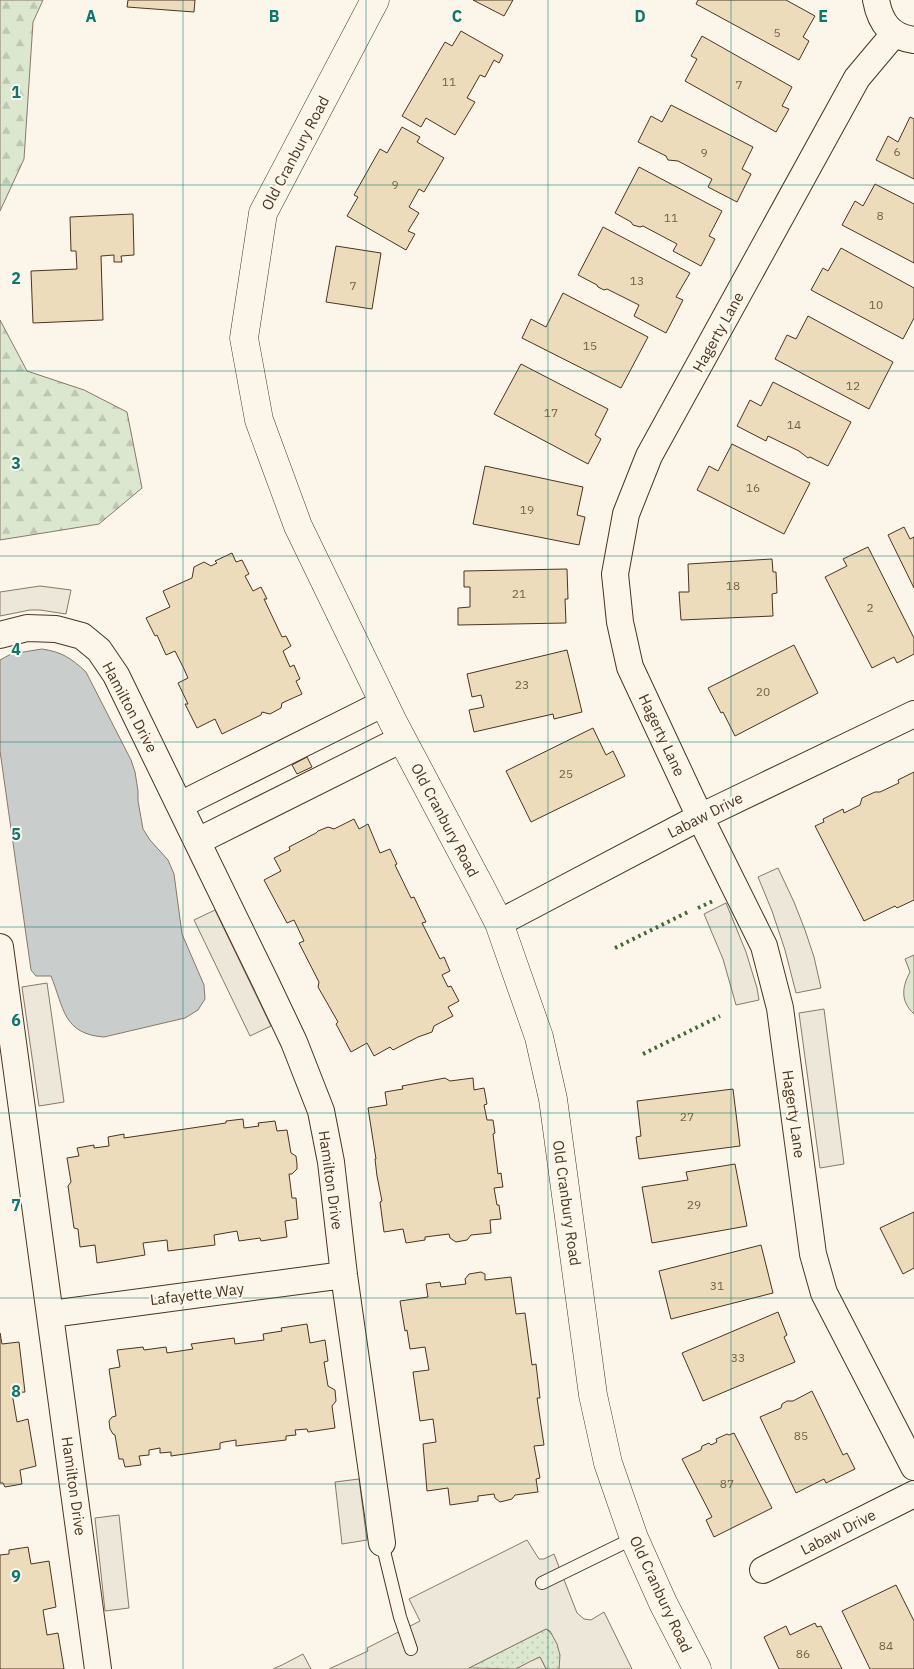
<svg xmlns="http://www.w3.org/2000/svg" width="914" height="1669" font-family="'IBM Plex Sans',sans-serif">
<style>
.grass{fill:url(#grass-dots);stroke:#887966}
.forest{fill:url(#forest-firs);stroke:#887966}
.pitch{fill:#dce7d0;stroke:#887966}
.parking{fill:#ede7d9;stroke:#887966}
.water{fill:#c9cecd;stroke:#887966}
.building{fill:#ecdcbc;stroke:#4a3520}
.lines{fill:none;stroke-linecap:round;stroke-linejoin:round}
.lane-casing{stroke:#4a3520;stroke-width:14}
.street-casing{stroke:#4a3520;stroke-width:28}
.secondary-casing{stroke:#4a3520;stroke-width:29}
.lane{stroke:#fbf6e9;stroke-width:12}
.street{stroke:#fbf6e9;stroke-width:26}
.secondary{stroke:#fbf6e9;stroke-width:28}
.hedge{stroke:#436837;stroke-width:4;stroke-dasharray:2.5 4;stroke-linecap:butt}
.grid{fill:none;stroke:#0f766e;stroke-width:1;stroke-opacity:0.55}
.labels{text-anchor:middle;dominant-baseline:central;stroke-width:4;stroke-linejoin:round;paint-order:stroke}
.number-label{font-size:12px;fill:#725f47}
.street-label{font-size:15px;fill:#4a3520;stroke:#fbf6e9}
.grid-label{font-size:16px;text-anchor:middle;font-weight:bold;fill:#0f766e;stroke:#fbf6e9;stroke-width:4;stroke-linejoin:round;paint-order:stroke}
</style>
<defs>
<pattern id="grass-dots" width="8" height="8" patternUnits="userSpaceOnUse" patternTransform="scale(1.25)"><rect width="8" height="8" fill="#dce7d0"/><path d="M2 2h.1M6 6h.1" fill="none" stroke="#bec7b2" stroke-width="1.8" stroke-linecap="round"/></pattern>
<pattern id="forest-firs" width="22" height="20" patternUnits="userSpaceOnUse" patternTransform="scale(1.25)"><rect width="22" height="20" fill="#dce7d0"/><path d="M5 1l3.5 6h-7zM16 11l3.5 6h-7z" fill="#bec7b2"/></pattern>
</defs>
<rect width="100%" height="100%" fill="#fbf6e9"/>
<path class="grass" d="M546 1629C558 1637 563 1656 559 1669H546L540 1657 516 1669 469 1668Z"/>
<path class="forest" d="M0 0H43L33 22 24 159 0 211Z
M0 320 27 371 84 390 127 412 142 488 99 524 0 540Z"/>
<path class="pitch" d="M914 955V1014C900 1001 902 987 910 972L905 959Z"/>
<path class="parking" d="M40 586 71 590 66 614 40 610H30L0 616V592Z
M778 868 794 902 805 930 814 957 821 988 796 993 785 950 772 911 758 877Z
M726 903 746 952 757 988 759 1000 736 1005 723 959 704 914Z
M215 910 271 1026 250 1036 194 920Z
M47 983 64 1102 39 1106 22 987Z
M824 1009 844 1164 820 1168 799 1013Z
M359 1479 367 1540 342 1544 335 1482Z
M119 1515 129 1608 105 1611 95 1518Z
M527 1540 539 1559H544L554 1554 577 1613 584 1619 591 1620 604 1612 632 1669H559L560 1655 557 1644 550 1631 546 1629 467 1669H329L368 1651 367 1648 420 1621 409 1599Z
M303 1654 311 1669H273L282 1665Z
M540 1657 546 1669H516L529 1662Z"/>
<path class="water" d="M42 649C62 652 71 658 86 672L131 760 135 772 138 791V801L143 829 150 840 168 860 174 874 182 934 204 985 205 999 198 1010 185 1018 104 1037C63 1034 64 1008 51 976H36L31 970 0 751V660L11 654Z"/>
<path class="building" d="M128 0H195L194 12 127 7Z
M473 0H513L504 16Z
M698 0H786L815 16 803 37 809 41 799 60 696 4Z
M461 31 503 55 499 63 494 60 485 77 480 75 467 98 475 102 455 135 426 118 421 127 402 116 445 42 452 46Z
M702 36 792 87 782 106 789 109 776 132 685 81 697 59 691 56Z
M671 105 753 147 742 169 751 174 737 202 708 187 712 179 678 161 668 160 666 156 638 142 651 116 662 122Z
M910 117 914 119V179L876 160 888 136 898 142Z
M402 127 420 137 417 142 444 158 424 192 419 189 409 207 419 213 408 231 415 234 406 250 347 216 358 197 354 195 380 149 387 153Z
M639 167 722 211 709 236 715 239 701 266 673 251 677 244 643 226 640 227 633 225 631 222 615 213Z
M875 184 914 204V263L842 225 855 201 863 206Z
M133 214 134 255 121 256 122 262H114V255L101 256 103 320 33 323 31 271 77 269 76 251H71L70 217Z
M603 227 690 273 676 297 683 300 666 333 634 316 639 305 607 289 604 290 598 287 597 285 578 275Z
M336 246 381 253 372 309 326 302Z
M841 248 914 288V318L903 339 811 290 823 268 828 271Z
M563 293 648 337 621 388 522 338 531 319 546 327Z
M808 316 893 362 869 409 775 359 787 335 796 339Z
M521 364 608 409 595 435 601 439 588 464 494 414Z
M773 382 851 422 828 466 810 457 808 458 799 451 768 436 766 441 737 426 750 400 761 406Z
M732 444 810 483 784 534 697 490 709 466 718 471Z
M485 466 583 487 577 515 585 517 579 545 473 524Z
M904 527 910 539 914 537V588L888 535Z
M868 547 914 638V654L897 663 894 657 872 668 825 577 847 566 843 559Z
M232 553 236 562 242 560 249 574 245 576 253 591 261 587 267 599H264L282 637 286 636 291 646 283 651 290 667 294 665 296 670 300 679 296 681 302 694 282 703 281 708 270 714 262 712 261 715 222 734 215 719 197 728 185 704H188L178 683 188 678 184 669 175 651 166 655 157 635 155 636 146 618 170 607 163 591 192 578 194 567 204 562 211 566 217 563 215 561Z
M772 559 773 572H776L777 593 772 594 773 616 681 620 679 592H689L688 564Z
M567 569 568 599H565L566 623 458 625V608L470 607V587H464V571Z
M794 645 818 693 735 736 723 712 721 713 708 688Z
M567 650 582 712 554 719 553 714 474 732 469 710 484 707 481 695 472 697 467 674Z
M593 728 606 755 613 751 625 776 531 822 506 771Z
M307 757 312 767 297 774 292 765Z
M914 772V900L897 908 895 906 864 921 815 826 824 822 823 819 843 809 844 813 860 805 862 798 875 792H880L899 783 898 780Z
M354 819 359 829 368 824 380 853 390 849 397 864 395 865 411 898 414 897 426 922 422 923 440 959 444 957 450 971 442 975 448 987 451 986 459 1001 448 1007 453 1016 434 1026 432 1032 418 1037 393 1050 390 1047 374 1056 367 1043 351 1052 336 1024 338 1022 318 987 319 982 299 943 304 941 294 920 287 923 264 880 281 871 274 858 290 850 289 847 316 833 318 831 328 827 334 829Z
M445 1078 450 1081 473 1078 474 1090 484 1088 487 1104 484 1105 487 1120H493L495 1133 493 1134 498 1174 501 1173 502 1181 503 1187 494 1188 497 1205H499L501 1219 490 1220 491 1233 471 1235 467 1240 456 1242 450 1238 449 1234 425 1237V1240L406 1243 403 1229 384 1232 380 1202 382 1201 377 1176 375 1159H376L368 1108 387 1105 385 1092 403 1089 402 1086Z
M733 1089 740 1146 639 1159 636 1137 641 1136 637 1101Z
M243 1119 244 1128 259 1126 258 1123 275 1121 277 1131 287 1130 291 1153 296 1156 297 1164V1169L292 1174H289L292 1198H296L298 1219 285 1221 287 1237 261 1241 260 1238 239 1241 237 1231 214 1235 215 1245 168 1251 167 1240 143 1243 145 1255 97 1263 95 1245 80 1247 78 1229 74 1228 68 1186 71 1182 67 1158 79 1156 77 1148 94 1145V1148L109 1146 108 1137 124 1134V1138L226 1123V1121Z
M735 1164 747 1226 652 1243 642 1187 688 1180 686 1172Z
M914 1212V1268L903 1274 880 1228Z
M761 1245 773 1293 671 1319 659 1271Z
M481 1272 485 1274V1280L511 1277 516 1314 525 1313 532 1365 536 1364 540 1398H537L544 1445 534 1446 540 1478 536 1479 538 1492 515 1495 512 1499 500 1502 495 1498 494 1494 478 1496V1501L450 1505 448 1488 427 1491 423 1444 436 1442 433 1419 420 1421 413 1372 429 1370 425 1347 410 1349 407 1330 405 1331 400 1301 428 1297 426 1284 440 1282 441 1287 466 1284 465 1279 469 1274Z
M778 1312 787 1335 784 1337 795 1362 703 1401 682 1353Z
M307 1324 310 1343 325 1340 328 1361 324 1362 328 1386 335 1390 336 1401 332 1406 335 1428 308 1432 307 1429 295 1430 296 1435 286 1436V1440L236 1446V1440L224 1442 220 1443V1449L171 1456V1452L160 1453V1448L149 1450V1455L139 1456 141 1465 125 1467 123 1459H119L115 1435 113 1434 110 1429 109 1421 112 1417 116 1416 109 1369 120 1367 117 1350 143 1347 144 1350 166 1347 167 1353 193 1349 191 1344 234 1338 235 1344 242 1343 264 1340 263 1334 282 1331 281 1328Z
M0 1333 2 1344 19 1342 25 1392 12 1393 17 1422 28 1419 36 1466 20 1470 22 1484 5 1487 3 1483H0Z
M812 1391 843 1455 847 1453 855 1469 826 1483 824 1479 796 1493 760 1417 781 1408 782 1404 787 1401H793Z
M734 1433 772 1508 714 1537 706 1520 712 1517 682 1459 701 1450 702 1446 709 1443 711 1445 717 1442 716 1439 727 1434 729 1435Z
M28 1547 31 1564 49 1561 56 1607 43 1610 47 1635 58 1633 64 1669H0V1555L9 1554V1550Z
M896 1585 914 1621V1669H870L842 1611Z
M815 1623 817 1627 821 1626 842 1669H779L764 1637 786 1626 790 1635Z"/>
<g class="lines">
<g class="lane-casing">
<path id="lane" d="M382 1543 400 1617 411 1649
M542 1583 634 1538"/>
</g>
<g class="street-casing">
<path id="street" d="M876 0C880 22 890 37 914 40
M894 34 857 78 649 456 626 514 615 574 620 622 630 667 700 817 764 946 780 1008 813 1254 824 1293 914 1467
M0 635 27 628 56 629 82 636 99 650 116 675 265 981 294 1042 321 1111 331 1162 344 1275 382 1543
M180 805 384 703
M198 841 402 739
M499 923 700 817 914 714
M0 947 98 1669
M51 1314 344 1275
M763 1570 914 1494"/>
</g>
<g class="secondary-casing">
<path id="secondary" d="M375 0 263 213 244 338 259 420 298 526 393 722 481 888 499 923 539 1037 553 1099 593 1395 608 1463 634 1538 663 1603 697 1669"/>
</g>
<use href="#lane" class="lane"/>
<use href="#street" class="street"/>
<use href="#secondary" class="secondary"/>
<path class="hedge" d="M698 908 713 901
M615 948 688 912
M643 1054 720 1016"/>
</g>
<path class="grid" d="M183 0V1669M366 0V1669M548 0V1669M731 0V1669M0 185H914M0 371H914M0 556H914M0 742H914M0 927H914M0 1113H914M0 1298H914M0 1484H914"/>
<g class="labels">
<g class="number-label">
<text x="777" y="32">5</text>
<text x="449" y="81">11</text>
<text x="739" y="84">7</text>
<text x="897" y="151">6</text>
<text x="704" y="152">9</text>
<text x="395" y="184">9</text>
<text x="880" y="215">8</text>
<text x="671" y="217">11</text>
<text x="637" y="280">13</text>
<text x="353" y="285">7</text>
<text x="876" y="304">10</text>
<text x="590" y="345">15</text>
<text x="853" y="385">12</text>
<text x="551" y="412">17</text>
<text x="794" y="424">14</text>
<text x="753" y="487">16</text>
<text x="527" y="509">19</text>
<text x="733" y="585">18</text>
<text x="519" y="593">21</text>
<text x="870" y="607">2</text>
<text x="522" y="684">23</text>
<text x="763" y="691">20</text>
<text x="566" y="773">25</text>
<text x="687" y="1116">27</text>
<text x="694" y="1204">29</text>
<text x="717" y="1285">31</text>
<text x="738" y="1357">33</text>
<text x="801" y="1435">85</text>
<text x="727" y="1483">87</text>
<text x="886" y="1645">84</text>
<text x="803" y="1653">86</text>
</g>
<g class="street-label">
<text transform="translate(295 153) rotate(-62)">Old Cranbury Road</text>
<text transform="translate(718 332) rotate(-61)">Hagerty Lane</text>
<text transform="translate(130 707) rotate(62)">Hamilton Drive</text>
<text transform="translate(662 735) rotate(65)">Hagerty Lane</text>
<text transform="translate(705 815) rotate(-27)">Labaw Drive</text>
<text transform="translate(445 820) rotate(62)">Old Cranbury Road</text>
<text transform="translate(794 1114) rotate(82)">Hagerty Lane</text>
<text transform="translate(331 1180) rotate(82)">Hamilton Drive</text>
<text transform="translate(567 1203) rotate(82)">Old Cranbury Road</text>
<text transform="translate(197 1294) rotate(-7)">Lafayette Way</text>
<text transform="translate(74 1486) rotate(82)">Hamilton Drive</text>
<text transform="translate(838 1532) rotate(-27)">Labaw Drive</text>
<text transform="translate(661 1594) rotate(65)">Old Cranbury Road</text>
</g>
</g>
<g class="grid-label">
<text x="91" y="22">A</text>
<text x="274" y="22">B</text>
<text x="457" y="22">C</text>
<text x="640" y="22">D</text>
<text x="823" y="22">E</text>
<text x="16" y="98">1</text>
<text x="16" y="284">2</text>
<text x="16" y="469">3</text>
<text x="16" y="655">4</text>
<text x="16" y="840">5</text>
<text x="16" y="1026">6</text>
<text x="16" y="1211">7</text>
<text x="16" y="1397">8</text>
<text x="16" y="1582">9</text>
</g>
</svg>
